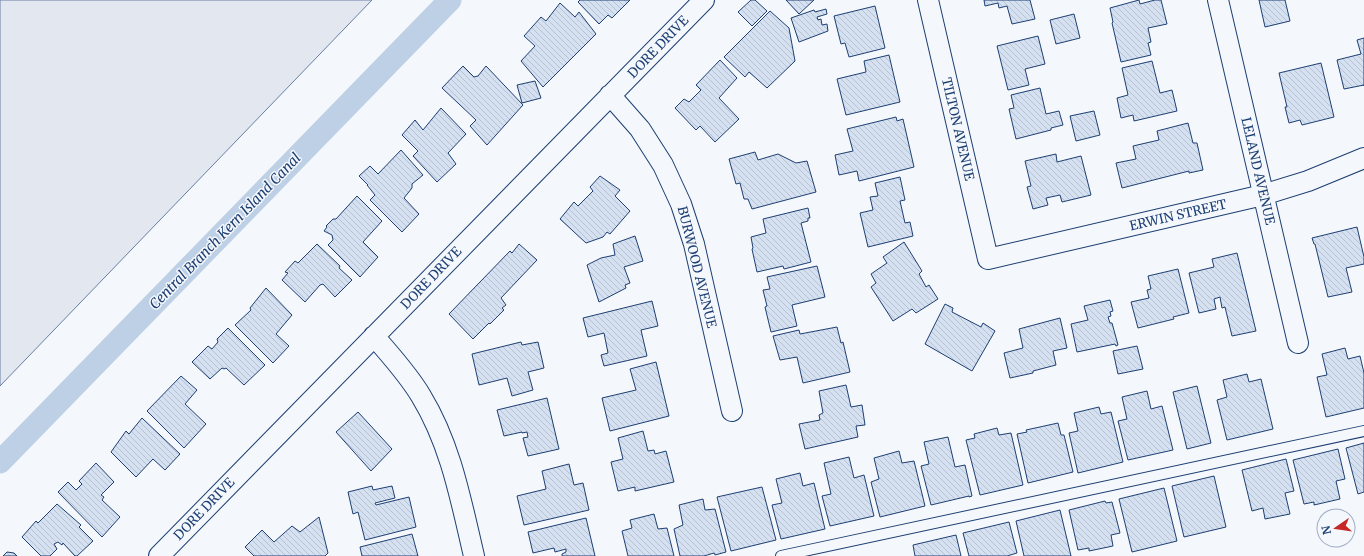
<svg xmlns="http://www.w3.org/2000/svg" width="1364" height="556" font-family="Merriweather,serif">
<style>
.parking{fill:#e3e8f0;stroke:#687fa3}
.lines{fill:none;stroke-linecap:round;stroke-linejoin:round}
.canal{stroke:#bed0e5;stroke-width:23}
.building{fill:url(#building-back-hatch);stroke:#1d3f73}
.lane-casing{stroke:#1d3f73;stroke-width:12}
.street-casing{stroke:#1d3f73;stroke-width:22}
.lane{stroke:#f4f7fb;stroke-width:10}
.street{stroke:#f4f7fb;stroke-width:20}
.labels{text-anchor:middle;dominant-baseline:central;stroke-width:3;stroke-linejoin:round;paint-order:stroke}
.street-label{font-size:13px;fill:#1d3f73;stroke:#f4f7fb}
.water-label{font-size:14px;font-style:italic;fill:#1d3f73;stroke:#f4f7fb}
</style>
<defs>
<pattern id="building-back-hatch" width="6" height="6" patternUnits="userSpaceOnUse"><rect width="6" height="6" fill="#d5e0f0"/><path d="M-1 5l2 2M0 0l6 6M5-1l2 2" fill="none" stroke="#b6c1d1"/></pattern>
</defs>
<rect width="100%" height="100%" fill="#f4f7fb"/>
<path class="parking" d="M0 0H372L0 386Z"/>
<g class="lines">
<path class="canal" d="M0 462 450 0"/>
</g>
<path class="building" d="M580 0H630L612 18 608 15 599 24 578 2Z
M751 0H755L767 11 752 26 738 12Z
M786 0H814L799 14Z
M984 0H1030L1035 19 1012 24 1007 6 999 8 998 3 985 6Z
M1139 0 1140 4 1155 0H1161L1167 24 1148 28 1151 42 1148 43 1151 55 1121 62 1112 23 1113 22 1110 8Z
M1259 0H1285L1290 21 1265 27Z
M560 3 575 17 579 12 596 34 543 87 521 61 535 46 524 36 541 17 546 21Z
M875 6 885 48 849 57 845 43 841 44 834 16Z
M826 9 827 14 817 17 818 20 821 19 822 25 827 24 828 31 799 42 791 18 814 10 815 12Z
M770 11 789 28 795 61 767 88 749 72 745 77 724 57Z
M1074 14 1080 38 1056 44 1050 20Z
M1038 36 1045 64 1025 69 1029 85 1008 90 997 46Z
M1364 38V86V85L1344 89 1337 60 1361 54 1357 40Z
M889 55 900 102 846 115 837 79 866 72 864 61Z
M720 60 737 78 719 98 739 119 715 142 700 126 696 130 675 108 684 99 689 102 701 90 696 85Z
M1152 61 1160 93 1172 90 1177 111 1134 121 1133 115 1121 118 1117 98 1128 95 1122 68Z
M1321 63 1334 117 1302 125 1300 120 1289 123 1285 107H1287L1279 73Z
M463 66 474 77 478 76 486 66 523 105 487 145 470 126 476 120 442 88Z
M535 81 541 98 522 103 517 85Z
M1040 88 1046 114 1059 111 1063 125 1051 128V130L1016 139 1009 109 1014 108 1011 95Z
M441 108 466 134 448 153 456 164 437 182 413 156 418 151 402 135 415 120 423 130Z
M1094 111 1100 135 1076 141 1070 116Z
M896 117 897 121 903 119 914 167 859 181 857 171 839 175 835 155 853 151 847 129Z
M1188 123 1193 143H1197L1203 170 1189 173V171L1122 188 1116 163 1136 159 1133 146 1159 140 1157 131Z
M401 150 423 175 412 184V188L404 198 419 214 402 232 370 200 375 195 367 185H368L359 176 370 166 378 174Z
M755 152 758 160 778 154 796 163 807 161 816 192 752 209 748 199H744L740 183 736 184 729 159Z
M1056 154 1057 162 1081 156 1091 195 1062 202 1060 195 1046 198 1048 205 1033 209 1027 187 1031 186 1025 161Z
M600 176 620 190 615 196 630 211 610 234 607 232 603 237 586 243 560 219 574 202 578 206 593 191 590 187Z
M900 177 905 200 900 201 905 223 910 222 913 236 868 247 860 213 873 210 870 197 878 196 875 183Z
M357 196 382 221 363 242 378 257 360 277 328 245 333 240 332 235 324 231 327 227 326 226 333 219H336Z
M808 208 810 218H808V221L801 223 811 262 784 269 783 266 757 272 752 249 753 248 751 237 766 233 763 219Z
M1357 227 1364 257V264L1346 268 1352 292 1328 297 1315 244H1314L1312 238Z
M635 236 643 261 624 267 630 283 625 285 626 288 599 302 587 265 601 258 615 255 613 244Z
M904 242 922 271 919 274 926 287 929 285 938 299 916 313 912 309 893 321 871 287 876 283 871 274 887 263 883 257Z
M317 244 340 266 339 268 352 280 335 297 323 284 320 285 305 302 282 280 288 273 285 272 295 261 298 263Z
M519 244 537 260 501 298 506 305 502 308 504 310 490 324 489 323 473 339 449 314 510 251 512 253Z
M1237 253 1256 331 1232 336 1225 307 1222 308 1220 297 1214 299 1216 309 1199 313 1189 273 1214 267 1212 259Z
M817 266 825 297 792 305 797 326 771 332 765 307 767 306 763 290 770 289 767 277Z
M1178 269 1189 313 1173 317 1174 319 1138 328 1131 302 1149 298 1147 290 1151 289 1148 276Z
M266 288 292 315 276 334 289 346 273 363 235 325 251 310 250 308Z
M1110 300 1113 311 1110 312 1111 316 1108 317 1110 323H1112L1118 345 1116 346 1115 344 1077 352 1071 324 1088 320 1084 306Z
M652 301 658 326 641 330 647 356 604 366 601 355 608 353 604 333 588 337 583 318Z
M945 304 953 308 952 312 981 327 983 323 995 331 972 371 925 344Z
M1060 318 1067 348 1053 351 1056 365 1033 371V373L1010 378 1004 353 1023 348 1019 329Z
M837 327 841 343 843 342 850 372 803 383 797 357 780 360 773 336 799 330 800 334Z
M228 328 265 365 244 385 226 368 224 369 222 368 210 379 192 362 208 346 212 349 218 342 217 339Z
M521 342 522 345 538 342 544 368 528 372 533 390 512 396 507 378 479 385 472 354Z
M1137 346 1143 369 1118 374 1113 351Z
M1345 348 1348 359 1360 356 1364 373V408L1326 417 1317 377 1327 375 1322 354Z
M656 362 669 416 610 431 602 398 636 390 630 369Z
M1247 374 1249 382 1261 379 1273 429 1227 440 1217 400 1227 397 1223 380Z
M181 376 197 390 185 404 206 424 184 448 147 411Z
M846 385 851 407 862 405 865 425 856 426 858 437 805 449 799 424 820 420 819 415 823 413 819 391Z
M1197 386 1211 443 1187 449 1173 392Z
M1147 391 1151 409 1162 406 1173 450 1128 460 1118 421 1127 419 1122 397Z
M547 398 559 449 528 456 523 438 528 437 527 432 522 433V432L504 436 497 410Z
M1099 407 1101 414 1111 412 1123 462 1078 473 1069 433 1078 431 1074 413Z
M358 412 392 449 371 471 336 432Z
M142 418 180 454 165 470 153 459 136 477 111 452 126 431 129 434Z
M1058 423 1061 435H1064L1073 472 1028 483 1017 434 1027 432 1026 430Z
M997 428 999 435 1011 433 1023 485 980 495 966 440 975 438 974 434Z
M643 431 648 451 654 450 655 454 666 451 674 482 635 491V487L618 491 611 462 623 459 618 438Z
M948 437 955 467 965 465 972 496 969 497V496L931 505 921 466 929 464 924 442Z
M1364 443V492L1358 494 1346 448Z
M1338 449 1345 479 1336 481 1340 499 1314 505V502L1304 504 1293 460Z
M899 451 902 463 914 461 925 506 880 517 871 482 879 479 874 458Z
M849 457 854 478 864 475 874 516 830 526 822 496 831 494 824 463Z
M1286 459 1294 491 1285 493 1290 514 1265 519 1263 508 1252 511 1242 470Z
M96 463 114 482 101 495 104 497 102 500 120 517 102 537 58 492 68 482 76 490 82 484 79 481Z
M569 464 574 485 583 483 589 510 524 525 517 496 546 489 542 471Z
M800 473 803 486 814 483 825 529 781 539 772 505 782 503 776 479Z
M1214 476 1226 527 1184 537 1172 486Z
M372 486 373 490 392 486 395 498 375 503 376 505 409 497 416 527 365 540 358 512 353 514 348 492Z
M762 487 776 540 731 551 717 497Z
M1164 488 1177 541 1132 552 1119 499Z
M703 499 705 510 715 509 726 552 715 555 714 553 704 556H680L674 529 683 525 679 505Z
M1105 501 1106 503 1112 502 1120 533 1111 535 1113 546 1089 551V548L1078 550 1069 510Z
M57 504 81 525 79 527 93 541 77 556H75L63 543 62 545 58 542 54 544 57 549 50 556H41L22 537 36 521 38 523Z
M1060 510 1071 556H1024L1016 521Z
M654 514 658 529 667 528 674 556H628L622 531 632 528 630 520Z
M319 517 328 553 325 556H254L245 547 262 530 274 542 292 526 300 532Z
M586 518 595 556H562V554L566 552V549L555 552 554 548 533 553 528 532Z
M1009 522 1017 553 1007 556H969L963 533Z
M412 534 418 556H362L360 547Z
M956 535 961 556H915L913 545Z
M7 552 14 553 17 556H3Z"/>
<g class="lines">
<g class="lane-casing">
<path id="lane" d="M781 556 1364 431"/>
</g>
<g class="street-casing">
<path id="street" d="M928 0 988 259 1263 195 1308 181 1364 158
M1218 0 1298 343
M610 95 640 129 663 165 681 204 694 244 732 411
M374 336C391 356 408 374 421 396 451 445 461 501 474 556
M159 556 704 0"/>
</g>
<use href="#lane" class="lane"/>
<use href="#street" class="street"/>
</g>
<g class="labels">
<g class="street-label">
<text transform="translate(658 47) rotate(-46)">DORE DRIVE</text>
<text transform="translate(958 129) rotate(77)">TILTON AVENUE</text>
<text transform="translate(1258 171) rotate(77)">LELAND AVENUE</text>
<text transform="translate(1178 215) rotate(-13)">ERWIN STREET</text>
<text transform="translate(697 267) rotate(76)">BURWOOD AVENUE</text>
<text transform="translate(431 278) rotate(-46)">DORE DRIVE</text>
<text transform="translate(204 509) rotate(-46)">DORE DRIVE</text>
</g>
<g class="water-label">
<text transform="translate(225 231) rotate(-46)">Central Branch Kern Island Canal</text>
</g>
</g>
<g transform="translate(1336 528) rotate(257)"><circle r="19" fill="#f4f7fb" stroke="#9eadc5"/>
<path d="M0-3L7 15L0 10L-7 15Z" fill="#c62828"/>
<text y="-6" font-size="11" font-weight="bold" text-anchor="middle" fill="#1d3f73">N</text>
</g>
</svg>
